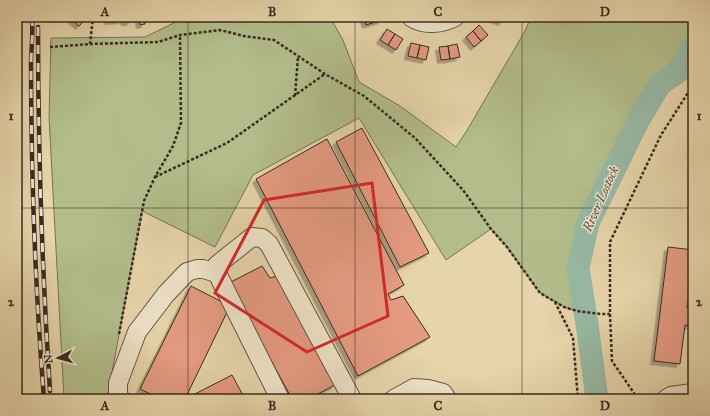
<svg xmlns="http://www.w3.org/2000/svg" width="710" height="416" font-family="'IM FELL Great Primer',serif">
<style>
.green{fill:#b2bd8b;stroke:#757457}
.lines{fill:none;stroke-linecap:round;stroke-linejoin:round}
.river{stroke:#97b9a4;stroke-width:23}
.building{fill:#e59b82;stroke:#382b23;filter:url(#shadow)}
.minor-casing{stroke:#645545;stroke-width:20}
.path{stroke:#382b23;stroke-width:2.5;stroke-dasharray:3 2;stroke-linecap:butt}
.minor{stroke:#efe3c8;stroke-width:18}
.rail-casing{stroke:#382b23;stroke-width:4.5}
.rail{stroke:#efe3c8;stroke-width:3;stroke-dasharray:9;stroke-linecap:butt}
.marked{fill:none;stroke:#d62828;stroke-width:3;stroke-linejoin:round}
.grid{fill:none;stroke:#382b23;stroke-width:1;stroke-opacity:0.55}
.labels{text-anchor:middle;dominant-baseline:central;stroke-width:3;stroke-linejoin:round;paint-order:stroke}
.water-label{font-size:13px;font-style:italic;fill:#504e43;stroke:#efe3c8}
.neatline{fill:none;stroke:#382b23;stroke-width:1.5}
.grid-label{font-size:13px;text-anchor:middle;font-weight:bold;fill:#382b23}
</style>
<defs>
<filter id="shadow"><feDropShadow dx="-3.5" dy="3.5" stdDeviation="0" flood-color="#0004"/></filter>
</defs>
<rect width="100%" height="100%" fill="#e6d4aa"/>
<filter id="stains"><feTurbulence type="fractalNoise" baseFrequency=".005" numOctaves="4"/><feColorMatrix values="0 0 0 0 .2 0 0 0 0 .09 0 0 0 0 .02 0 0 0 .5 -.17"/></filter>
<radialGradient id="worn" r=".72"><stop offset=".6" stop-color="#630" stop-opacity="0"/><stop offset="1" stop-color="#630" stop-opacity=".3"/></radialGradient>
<path class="green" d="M186 17H330L343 40 359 82 400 106 456 147 466 132 525 31 531 17H693V46L678 72 660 84 638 121 588 223 578 268 577 311 564 307 540 293 507 247 491 229 446 260 359 118 253 175 215 247 142 211 107 399H64L49 117 51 38 145 37Z"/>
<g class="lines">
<path class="river" d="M597 399 587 324 578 268 588 223 638 121 660 84 678 72 693 46"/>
</g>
<path class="building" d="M69 17H88L79 26Z
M108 17H122V20L108 21Z
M124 17H131V20L130 22H126L124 21Z
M137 17H144L145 24 140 25 139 19H138Z
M363 17H381L382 20 366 25Z
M489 17H504L502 22Z
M479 25 488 35 481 41 473 31Z
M387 29 395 34 388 45 380 40Z
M473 31 481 41 474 47 466 37Z
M395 34 403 39 396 50 388 45Z
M411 43 420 45 417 58 408 56Z
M457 44 460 57 450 59 448 46Z
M420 45 429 47 426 60 417 58Z
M448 46 450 59 441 60 439 47Z
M362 128 429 253 400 267 336 142Z
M327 139 404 285 388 294 391 300 403 296 430 337 358 376 256 179Z
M668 247 693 250 687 308 693 309V326L685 325 680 364 654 361Z
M262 266 270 278 277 276 335 385 308 399H292L229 283Z
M191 286 230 306 185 399H161L140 389Z
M232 375 245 399H192L191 396Z"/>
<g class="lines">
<g class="minor-casing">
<path id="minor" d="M411 17C424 26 442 24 455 17
M121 399 118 396V383L137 332 166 294 187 272 197 269H203L217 273
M280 399 217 273V265L252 237 262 238 269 244 352 399
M394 399 414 388 428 389 443 393 447 399
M666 399 671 396 693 393"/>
</g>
<path class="path" d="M90 44 93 17
M50 47 90 44 158 42 180 35 220 30 244 36 274 40 325 74 364 96 415 138 463 190 491 229 507 247 540 293 564 307 577 311 601 314H610
M295 96 298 57
M155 177 227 143 325 74
M555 302 573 338 578 399
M119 334 144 201 155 177 173 146 181 123 180 35
M638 399 612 361 610 314V242L661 135 693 85"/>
<use href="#minor" class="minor"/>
<g class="rail-casing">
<path id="rail" d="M32 17C33 31 32 45 31 59 31 173 35 286 44 399
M38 27C38 149 42 270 50 391"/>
</g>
<use href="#rail" class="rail"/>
</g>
<path class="marked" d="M372 183 388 316 307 352 215 293 264 200Z"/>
<path class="grid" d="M188 17V399M355 17V399M522 17V399M17 208H693"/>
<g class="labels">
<g class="water-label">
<text transform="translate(601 199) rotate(-66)">River Lostock</text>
</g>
</g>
<rect width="710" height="416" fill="none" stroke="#e6d4aa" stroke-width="44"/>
<g transform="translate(58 358) rotate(264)" stroke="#efe3c8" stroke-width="3" paint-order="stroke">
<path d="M0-3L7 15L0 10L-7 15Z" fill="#382b23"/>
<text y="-6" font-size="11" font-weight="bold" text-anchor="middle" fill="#382b23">N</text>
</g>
<rect x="22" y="22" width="666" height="372" class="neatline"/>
<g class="grid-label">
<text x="105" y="16">A</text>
<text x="272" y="16">B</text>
<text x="438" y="16">C</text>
<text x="605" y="16">D</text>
<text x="11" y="120">1</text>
<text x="699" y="120">1</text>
<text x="11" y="306">2</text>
<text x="699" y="306">2</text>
<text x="105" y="410">A</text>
<text x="272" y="410">B</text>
<text x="438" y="410">C</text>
<text x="605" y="410">D</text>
</g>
<rect width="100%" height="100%" filter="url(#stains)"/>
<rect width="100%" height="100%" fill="url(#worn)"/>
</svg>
